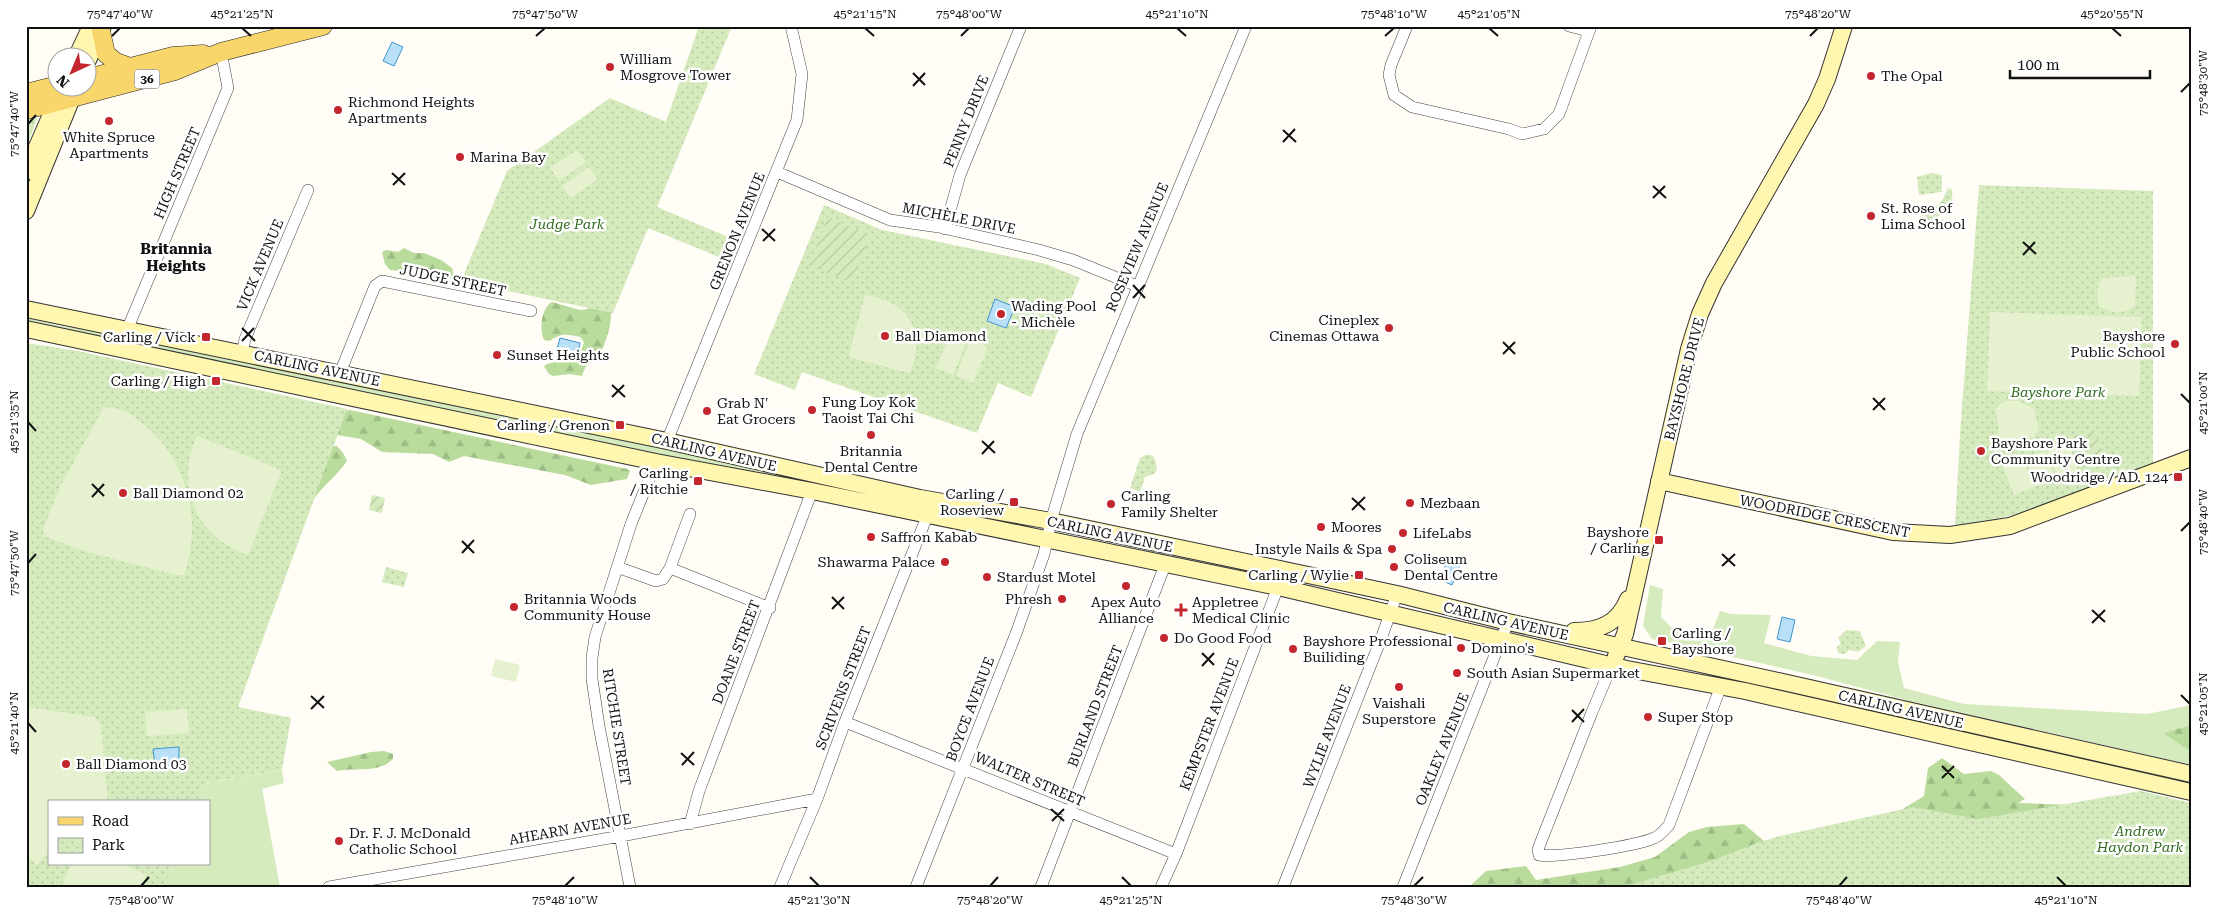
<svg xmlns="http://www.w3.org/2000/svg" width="2217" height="913" font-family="'Roboto Serif',serif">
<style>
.grass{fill:#d5ebbd}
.forest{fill:url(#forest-firs)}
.park{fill:url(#park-dots)}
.garden{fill:url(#garden-furrows)}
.pitch{fill:#e6f2cf}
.water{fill:#b9e0f7;stroke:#3f96cf}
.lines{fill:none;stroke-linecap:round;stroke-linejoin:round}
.street-casing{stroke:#444;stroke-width:12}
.secondary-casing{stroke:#333;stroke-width:18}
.primary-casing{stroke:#222;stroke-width:19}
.street{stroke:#fff;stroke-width:11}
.secondary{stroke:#fff6b0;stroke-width:16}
.primary{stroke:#f9d66b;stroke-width:18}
.ticks{fill:none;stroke:#111;stroke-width:2}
.poi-dot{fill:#c4262e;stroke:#fff;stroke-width:2}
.labels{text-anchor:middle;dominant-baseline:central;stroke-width:5;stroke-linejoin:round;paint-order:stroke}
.shield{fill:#fff;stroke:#585858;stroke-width:1}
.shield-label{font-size:12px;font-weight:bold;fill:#111}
.poi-label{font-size:14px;fill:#111;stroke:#fff;text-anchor:start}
.street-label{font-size:14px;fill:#111;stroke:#fff}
.park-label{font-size:14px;font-style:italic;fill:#2f6b1f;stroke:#fff}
.neighbourhood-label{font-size:15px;font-weight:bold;fill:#111;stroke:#fff}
.neatline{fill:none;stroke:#111;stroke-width:2}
.ticks-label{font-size:12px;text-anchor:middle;fill:#111}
</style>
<defs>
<pattern id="forest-firs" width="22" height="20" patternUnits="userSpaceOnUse" patternTransform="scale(1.25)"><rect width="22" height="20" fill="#b9dc9c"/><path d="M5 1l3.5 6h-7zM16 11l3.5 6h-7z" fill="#9ebc85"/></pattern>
<pattern id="park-dots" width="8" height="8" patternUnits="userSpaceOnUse" patternTransform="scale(1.25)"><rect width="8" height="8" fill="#d5ebbd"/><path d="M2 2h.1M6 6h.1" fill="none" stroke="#b6c8a1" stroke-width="1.8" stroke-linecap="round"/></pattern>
<pattern id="garden-furrows" width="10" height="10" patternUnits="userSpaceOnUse" patternTransform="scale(1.25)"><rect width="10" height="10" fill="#d5ebbd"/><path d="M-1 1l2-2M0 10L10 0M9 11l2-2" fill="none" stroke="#b6c8a1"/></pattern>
</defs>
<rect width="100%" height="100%" fill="#fffdf5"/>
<path class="grass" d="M26 318 66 327 83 328 836 485V487H822L687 461 26 324Z
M1650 585 1663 589 1661 617 1674 630 1709 639 1720 611 1731 614 1771 615 1764 643 1811 656 1857 660 1877 641 1900 642 1898 662 1904 688 1964 704 2147 714 2191 705V725L2163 733 2191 752V765L1906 700 1813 675 1652 639 1643 626Z
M282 770 284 783 262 789 280 887H164L173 864H209V802H198L206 783Z"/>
<path class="forest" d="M404 248 414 253H424L441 260 452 268 454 276 449 279 435 272 417 267 410 272 390 270 385 264 382 252 386 250 398 252Z
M552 302 580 310 588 309 591 304 611 309C612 326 606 341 599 357 589 360 585 366 582 376L570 374 553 376 549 374 544 366C560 356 579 364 584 342L580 337C565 334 562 333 549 341L544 340C539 330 541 308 552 302Z
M350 410 627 469 630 471 627 479 591 485 565 475 464 456 449 462 433 454 382 452 361 439 337 435 340 411Z
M332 446H337L343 453 347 461C337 476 323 485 313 500Z
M2191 725V752L2163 733Z
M384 751 393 754V759C378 774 356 767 337 771L327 762 371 752Z
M1942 758 1964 774 1991 771 1999 775 2025 799 2018 803 2103 806 2120 887H1469L1486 871 1526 866 1536 880 1620 867 1655 857 1689 832 1707 827 1744 824 1764 841 1890 817 1924 796 1928 768Z"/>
<path class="park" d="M699 26H732L657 207 733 239 724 259 648 228 613 313 461 281 507 171 610 98 666 122Z
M33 116 37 119 26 148V117Z
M1931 173 1942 175V192L1919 195 1917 177Z
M1979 185 2153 191V464C2088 488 2024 518 1955 527L1960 434Z
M1948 188 1952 190C1954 209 1945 215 1929 220L1922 216 1923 210C1939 208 1942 202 1948 188Z
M824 205 882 230 1046 264 1080 278 1031 397 998 383 977 433 802 372 795 390 754 374Z
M26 343 78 351 347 409 238 707 291 718 282 770 206 783 198 802H49V864H173L164 887H26Z
M1146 455H1151L1155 459 1157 470 1154 474 1145 477 1140 492 1130 488 1140 458Z
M386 567 408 573 404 587 382 582Z
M1846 630 1860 631 1866 646 1858 652 1849 650 1845 654 1838 653 1837 647 1841 643 1838 638Z
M2141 791 2191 803V887H1623L1714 860 1754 844 1780 836 1913 807 1978 819Z"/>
<path class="garden" d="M828 217 871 235 852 283 809 265Z
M2093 428 2107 462 2085 471 2072 437Z
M372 495 385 498 382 513 369 510Z"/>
<path class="pitch" d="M577 150 586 162 559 181 550 168Z
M589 167 598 179 571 198 562 186Z
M2136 276 2135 306C2122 315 2113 313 2100 307 2096 296 2095 286 2104 278Z
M865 295C909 301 927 332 910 373L851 358 849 354Z
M1990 312 2142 317 2139 396 1987 391Z
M951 332 968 339 953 375 936 368Z
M970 340 988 347 973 383 956 376Z
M2004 401H2019L2034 409 2039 429 2033 437 2000 443 1996 408Z
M104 407C122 407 135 416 148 428 189 464 202 524 184 575H176L84 551 44 536 43 529 60 487Z
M197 436 279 469 281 473 248 555C196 537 174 486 197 436Z
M2068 442 2078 470 2058 478 2047 450Z
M2045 451 2056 479 2036 486 2025 459Z
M2023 459 2034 487 2014 495 2003 467Z
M495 659 520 665 516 682 491 676Z
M26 707 95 717 101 726 108 802H49V852L37 865 26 856Z
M187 709 189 733 147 736 145 712Z
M71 864H123L146 874 141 887H61Z"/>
<path class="water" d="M392 42 403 47 394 66 383 61Z
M995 299 1015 307 1006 328 987 321Z
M560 338 580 343 578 354 557 349Z
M1448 558 1461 563 1452 585 1440 580Z
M1782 617 1795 620 1790 642 1777 639Z
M179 747V765L155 766 153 749Z"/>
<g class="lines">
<g class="street-casing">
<path id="street" d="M1407 26 1391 65 1389 75 1394 95 1412 107 1509 129 1522 134 1544 129 1559 114 1591 26
M1569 26 1588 31
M777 172 890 220 939 227 1039 250 1073 260 1137 286
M945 229 960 175 1021 26
M127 330 228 88 221 52
M242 353 245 339 308 190
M340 373 375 286 382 281 531 311
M667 441 797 120 802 74 791 26
M617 567 656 581 663 579 670 568 690 514
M670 568 770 608
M1612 665 1592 712 1540 844 1538 850 1539 855C1556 858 1637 846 1654 838 1660 836 1665 829 1669 825L1721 686
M845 722 1176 854
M690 824 699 791 812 491
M329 887 621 836 817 799
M630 887 599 726 592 679V658L595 637 631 524 656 462
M780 887 817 799 845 722 930 509
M916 887 1017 631 1044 554 1051 521 1077 434 1246 26
M1041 887 1165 565
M1161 887 1176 854 1278 587 1280 569
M1283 887 1381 639 1397 594
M1403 887 1508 622"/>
</g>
<g class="secondary-casing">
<path id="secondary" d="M76 58 91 26
M88 60 103 26
M26 172 60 94
M26 211 76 88
M26 309 667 441 920 498 1051 521 1280 569 1397 594 1508 622 1783 682 2191 774
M26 329 656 462 812 491 1278 587 1627 669 1745 691 2191 792
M1659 481 1893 532 1950 535 2010 526 2191 458
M1574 631C1599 631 1618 624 1628 599
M1616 656 1625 634 1689 349 1700 314 1714 283 1816 104 1827 79 1844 26"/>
</g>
<g class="primary-casing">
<path id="primary" d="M101 31 106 54 116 62 130 67
M88 78 173 56 203 54
M26 93 58 85
M26 110 175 71 221 52 323 26"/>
</g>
<use href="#street" class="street"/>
<use href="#secondary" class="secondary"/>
<use href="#primary" class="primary"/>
</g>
<path class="ticks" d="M242 28 251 36M865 28 874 36M1177 28 1186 36M1489 28 1498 36M2112 28 2121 36M112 36 120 28M536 36 545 28M961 36 969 28M1385 36 1394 28M1810 36 1818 28M913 73 925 85M913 86 925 73M2181 92 2190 83M28 124 36 115M1283 130 1296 142M1283 142 1295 129M392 173 405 185M393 185 405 173M1653 186 1666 198M1653 198 1665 186M762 229 775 241M763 241 775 229M2023 242 2036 254M2023 255 2035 242M1133 285 1145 298M1133 298 1145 285M242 328 255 341M242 341 254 328M1503 342 1515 354M1503 354 1515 342M612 385 625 397M2181 394 2190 403M612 397 624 385M1873 398 1885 410M1873 410 1885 398M28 422 36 431M982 441 995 453M982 454 994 441M92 484 104 496M92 497 104 484M1352 498 1365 510M1352 510 1365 497M2181 531 2190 522M462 541 474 553M462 553 474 540M1722 554 1735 566M28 563 36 554M1722 566 1735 554M832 597 844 609M832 609 844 597M2092 610 2105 622M2092 623 2105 610M1202 653 1214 665M1202 666 1214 653M2181 695 2190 704M311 696 324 708M311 709 324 696M1572 710 1584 722M1572 722 1584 709M28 723 36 732M681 753 694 765M682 765 694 752M1942 766 1954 778M1942 778 1954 766M1051 809 1064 821M1052 821 1064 809M810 877 819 886M1122 877 1131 886M2057 877 2066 886M141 886 149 877M565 886 574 877M990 886 998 877M1414 886 1423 877M1839 886 1847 877"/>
<g class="poi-dot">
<circle cx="610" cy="67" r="5"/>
<circle cx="1871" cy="76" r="5"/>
<circle cx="338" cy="110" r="5"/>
<circle cx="109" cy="121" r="5"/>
<circle cx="460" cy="157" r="5"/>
<circle cx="1871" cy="216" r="5"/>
<circle cx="1001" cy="314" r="5"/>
<circle cx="1389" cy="328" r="5"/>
<circle cx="885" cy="336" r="5"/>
<rect x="201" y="332" width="10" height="10" rx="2.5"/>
<circle cx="2175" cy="344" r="5"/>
<circle cx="497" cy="355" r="5"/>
<rect x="211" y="376" width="10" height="10" rx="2.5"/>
<circle cx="812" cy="410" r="5"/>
<circle cx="707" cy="411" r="5"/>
<rect x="615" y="420" width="10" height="10" rx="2.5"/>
<circle cx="871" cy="435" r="5"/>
<circle cx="1981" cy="451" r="5"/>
<rect x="2173" y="472" width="10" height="10" rx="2.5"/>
<rect x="693" y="476" width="10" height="10" rx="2.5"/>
<circle cx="123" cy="493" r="5"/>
<rect x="1009" y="497" width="10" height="10" rx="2.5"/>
<circle cx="1410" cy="503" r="5"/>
<circle cx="1111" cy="504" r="5"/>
<circle cx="1321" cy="527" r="5"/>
<circle cx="1403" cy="533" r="5"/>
<circle cx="871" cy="537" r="5"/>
<rect x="1654" y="535" width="10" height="10" rx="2.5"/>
<circle cx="1392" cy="549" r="5"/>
<circle cx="945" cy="562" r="5"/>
<circle cx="1394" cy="567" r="5"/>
<rect x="1354" y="570" width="10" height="10" rx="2.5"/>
<circle cx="987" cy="577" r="5"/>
<circle cx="1126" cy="586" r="5"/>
<circle cx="1062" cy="599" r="5"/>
<circle cx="514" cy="607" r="5"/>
<path d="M1178.5 602.5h5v5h5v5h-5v5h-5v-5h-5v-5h5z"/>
<circle cx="1164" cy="638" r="5"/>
<rect x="1657" y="636" width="10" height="10" rx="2.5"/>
<circle cx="1461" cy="648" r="5"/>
<circle cx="1293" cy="649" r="5"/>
<circle cx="1457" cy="673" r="5"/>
<circle cx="1399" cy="687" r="5"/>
<circle cx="1648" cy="717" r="5"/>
<circle cx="66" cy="764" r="5"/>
<circle cx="339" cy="841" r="5"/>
</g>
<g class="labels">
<rect class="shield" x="134.5" y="69.5" width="25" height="19" rx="4"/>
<g class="shield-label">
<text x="147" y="79">36</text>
</g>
<g class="poi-label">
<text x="620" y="59">William<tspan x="620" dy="16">Mosgrove Tower</tspan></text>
<text x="1881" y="76">The Opal</text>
<text x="348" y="102">Richmond Heights<tspan x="348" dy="16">Apartments</tspan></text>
<text x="109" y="137" text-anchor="middle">White Spruce<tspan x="109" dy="16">Apartments</tspan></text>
<text x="470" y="157">Marina Bay</text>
<text x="1881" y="208">St. Rose of<tspan x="1881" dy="16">Lima School</tspan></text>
<text x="1011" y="306">Wading Pool<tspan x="1011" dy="16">- Michèle</tspan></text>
<text x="1379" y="320" text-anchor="end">Cineplex<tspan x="1379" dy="16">Cinemas Ottawa</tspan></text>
<text x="895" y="336">Ball Diamond</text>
<text x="2165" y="336" text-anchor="end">Bayshore<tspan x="2165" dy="16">Public School</tspan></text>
<text x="196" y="337" text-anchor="end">Carling / Vick</text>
<text x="507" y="355">Sunset Heights</text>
<text x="206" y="381" text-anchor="end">Carling / High</text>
<text x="822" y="402">Fung Loy Kok<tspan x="822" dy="16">Taoist Tai Chi</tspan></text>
<text x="717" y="403">Grab N'<tspan x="717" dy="16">Eat Grocers</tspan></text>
<text x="610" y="425" text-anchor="end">Carling / Grenon</text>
<text x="1991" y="443">Bayshore Park<tspan x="1991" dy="16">Community Centre</tspan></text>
<text x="871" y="451" text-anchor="middle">Britannia<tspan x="871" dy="16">Dental Centre</tspan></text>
<text x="688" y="473" text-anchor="end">Carling<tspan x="688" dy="16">/ Ritchie</tspan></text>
<text x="2168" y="477" text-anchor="end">Woodridge / AD. 124</text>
<text x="133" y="493">Ball Diamond 02</text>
<text x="1004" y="494" text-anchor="end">Carling /<tspan x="1004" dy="16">Roseview</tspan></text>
<text x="1121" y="496">Carling<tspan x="1121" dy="16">Family Shelter</tspan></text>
<text x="1420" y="503">Mezbaan</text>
<text x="1331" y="527">Moores</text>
<text x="1649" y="532" text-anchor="end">Bayshore<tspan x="1649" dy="16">/ Carling</tspan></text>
<text x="1413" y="533">LifeLabs</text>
<text x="881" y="537">Saffron Kabab</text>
<text x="1382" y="549" text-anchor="end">Instyle Nails &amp; Spa</text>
<text x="1404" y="559">Coliseum<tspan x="1404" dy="16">Dental Centre</tspan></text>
<text x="935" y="562" text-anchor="end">Shawarma Palace</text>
<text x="1349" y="575" text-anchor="end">Carling / Wylie</text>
<text x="997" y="577">Stardust Motel</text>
<text x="524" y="599">Britannia Woods<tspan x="524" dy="16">Community House</tspan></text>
<text x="1052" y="599" text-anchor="end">Phresh</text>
<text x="1126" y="602" text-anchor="middle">Apex Auto<tspan x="1126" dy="16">Alliance</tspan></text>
<text x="1192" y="602">Appletree<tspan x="1192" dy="16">Medical Clinic</tspan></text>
<text x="1672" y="633">Carling /<tspan x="1672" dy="16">Bayshore</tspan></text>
<text x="1174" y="638">Do Good Food</text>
<text x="1303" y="641">Bayshore Professional<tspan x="1303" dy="16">Builiding</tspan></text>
<text x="1471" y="648">Domino's</text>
<text x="1467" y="673">South Asian Supermarket</text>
<text x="1399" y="703" text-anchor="middle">Vaishali<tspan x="1399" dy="16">Superstore</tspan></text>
<text x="1658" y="717">Super Stop</text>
<text x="76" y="764">Ball Diamond 03</text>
<text x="349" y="833">Dr. F. J. McDonald<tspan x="349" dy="16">Catholic School</tspan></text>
</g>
<g class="street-label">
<text transform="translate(966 121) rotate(-68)">PENNY DRIVE</text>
<text transform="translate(177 173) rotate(-67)">HIGH STREET</text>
<text transform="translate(959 218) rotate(11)">MICHÈLE DRIVE</text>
<text transform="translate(737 231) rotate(-68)">GRENON AVENUE</text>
<text transform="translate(1137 247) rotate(-67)">ROSEVIEW AVENUE</text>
<text transform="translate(260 265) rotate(-67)">VICK AVENUE</text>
<text transform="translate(453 280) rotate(12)">JUDGE STREET</text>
<text transform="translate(317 368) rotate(12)">CARLING AVENUE</text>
<text transform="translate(1684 379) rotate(-76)">BAYSHORE DRIVE</text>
<text transform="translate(714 452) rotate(13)">CARLING AVENUE</text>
<text transform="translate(1825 516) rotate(11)">WOODRIDGE CRESCENT</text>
<text transform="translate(1110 534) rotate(12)">CARLING AVENUE</text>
<text transform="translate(1506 621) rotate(13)">CARLING AVENUE</text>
<text transform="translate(736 652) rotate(-69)">DOANE STREET</text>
<text transform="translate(843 688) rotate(-69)">SCRIVENS STREET</text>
<text transform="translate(1095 706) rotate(-69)">BURLAND STREET</text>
<text transform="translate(970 709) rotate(-69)">BOYCE AVENUE</text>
<text transform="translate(1901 709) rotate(13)">CARLING AVENUE</text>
<text transform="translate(1209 724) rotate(-69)">KEMPSTER AVENUE</text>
<text transform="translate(617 727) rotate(81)">RITCHIE STREET</text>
<text transform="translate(1327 736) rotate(-69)">WYLIE AVENUE</text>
<text transform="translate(1442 749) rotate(-68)">OAKLEY AVENUE</text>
<text transform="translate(1030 779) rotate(23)">WALTER STREET</text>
<text transform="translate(570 829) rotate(-10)">AHEARN AVENUE</text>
</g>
<g class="park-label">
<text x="567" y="224">Judge Park</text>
<text x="2058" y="392">Bayshore Park</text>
<text x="2140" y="831">Andrew<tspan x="2140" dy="16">Haydon Park</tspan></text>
</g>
<g class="neighbourhood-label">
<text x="176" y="249">Britannia<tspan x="176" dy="17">Heights</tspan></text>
</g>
</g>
<rect width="2217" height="913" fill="none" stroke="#ffffff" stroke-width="55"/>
<rect x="48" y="800" width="162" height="65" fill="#ffffff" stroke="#a0a0a0"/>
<rect x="58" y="817" width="25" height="8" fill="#f9d66b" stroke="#a0a0a0"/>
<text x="92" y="826" font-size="15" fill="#111111">Road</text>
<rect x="58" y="838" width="25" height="15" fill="url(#park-dots)" stroke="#a0a0a0"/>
<text x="92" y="850" font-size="15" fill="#111111">Park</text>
<g transform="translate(72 72) rotate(224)"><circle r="24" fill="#ffffff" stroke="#a0a0a0"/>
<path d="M0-4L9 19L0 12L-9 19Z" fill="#c4262e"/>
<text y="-8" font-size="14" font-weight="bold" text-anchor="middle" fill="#111111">N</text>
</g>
<path d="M2010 70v8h140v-8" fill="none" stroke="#111111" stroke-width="2.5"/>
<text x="2017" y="70" font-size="15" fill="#111111" stroke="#ffffff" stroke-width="4" paint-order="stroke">100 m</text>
<rect x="28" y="28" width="2162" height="858" class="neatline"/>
<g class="ticks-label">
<text x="120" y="18">75°47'40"W</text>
<text x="242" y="18">45°21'25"N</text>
<text x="545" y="18">75°47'50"W</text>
<text x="865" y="18">45°21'15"N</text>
<text x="969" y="18">75°48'00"W</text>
<text x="1177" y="18">45°21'10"N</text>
<text x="1394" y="18">75°48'10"W</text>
<text x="1489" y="18">45°21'05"N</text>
<text x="1818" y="18">75°48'20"W</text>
<text x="2112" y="18">45°20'55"N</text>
<text transform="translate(2203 83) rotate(-90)" y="4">75°48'30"W</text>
<text transform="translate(14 124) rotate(-90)" y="4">75°47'40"W</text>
<text transform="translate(2203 403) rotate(-90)" y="4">45°21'00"N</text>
<text transform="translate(14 422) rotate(-90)" y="4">45°21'35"N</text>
<text transform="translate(2203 522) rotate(-90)" y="4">75°48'40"W</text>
<text transform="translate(14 563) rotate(-90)" y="4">75°47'50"W</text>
<text transform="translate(2203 704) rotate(-90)" y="4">45°21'05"N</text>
<text transform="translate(14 723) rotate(-90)" y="4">45°21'40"N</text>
<text x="141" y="904">75°48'00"W</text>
<text x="565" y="904">75°48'10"W</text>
<text x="819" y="904">45°21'30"N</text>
<text x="990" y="904">75°48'20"W</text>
<text x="1131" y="904">45°21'25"N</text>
<text x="1414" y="904">75°48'30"W</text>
<text x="1839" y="904">75°48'40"W</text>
<text x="2066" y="904">45°21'10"N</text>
</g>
</svg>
